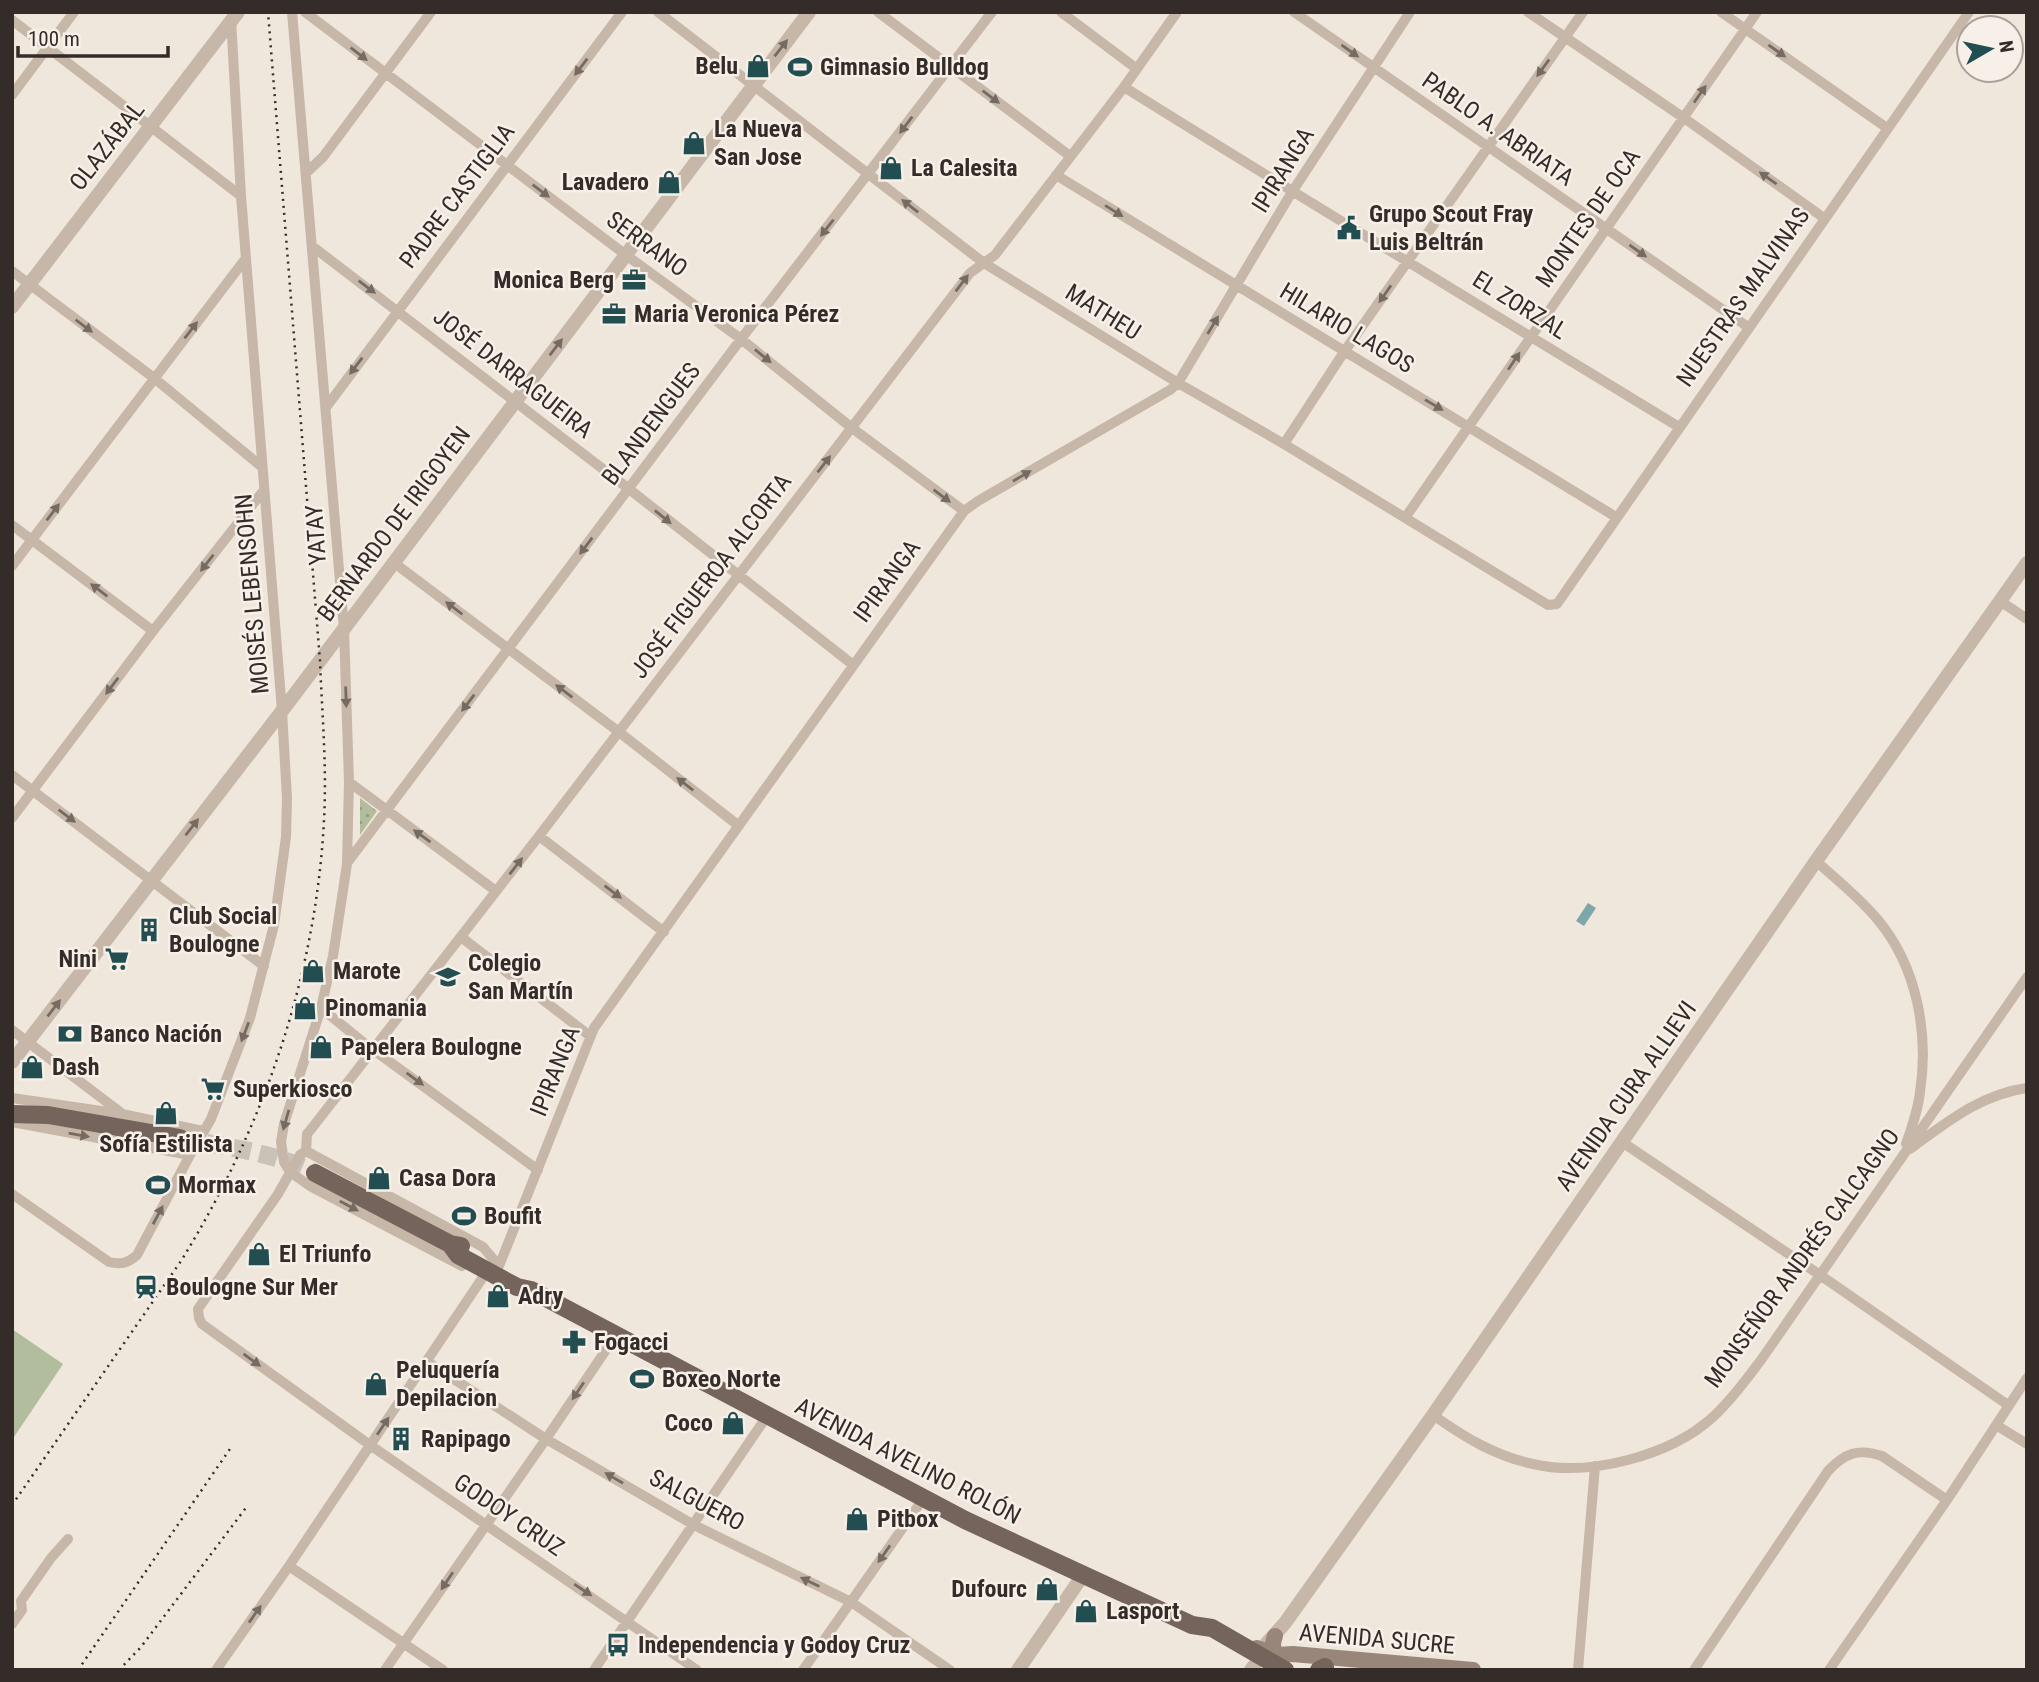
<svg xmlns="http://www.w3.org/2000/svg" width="2039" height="1682" font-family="'Roboto Condensed',sans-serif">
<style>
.green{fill:url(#green-dots)}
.pitch{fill:#b2bd9d}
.water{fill:url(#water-ripples)}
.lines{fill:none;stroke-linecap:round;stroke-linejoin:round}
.primary-tunnel{stroke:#cac1b8;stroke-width:18;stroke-dasharray:18 9;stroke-linecap:butt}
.minor{stroke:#c6b7a9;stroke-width:10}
.tertiary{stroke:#c6b7a9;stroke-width:14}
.secondary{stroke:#99867b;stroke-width:16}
.primary{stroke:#74645b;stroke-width:18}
.rail{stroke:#342c28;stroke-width:2.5;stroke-dasharray:2 5;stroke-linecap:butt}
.oneway{fill:#766b62}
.labels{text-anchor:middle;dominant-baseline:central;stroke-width:5;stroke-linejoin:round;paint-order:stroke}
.poi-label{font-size:24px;font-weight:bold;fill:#342c28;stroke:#f7f0e8;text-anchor:start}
.street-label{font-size:24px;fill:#342c28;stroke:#f7f0e8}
</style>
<defs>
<pattern id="green-dots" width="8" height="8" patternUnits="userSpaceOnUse" patternTransform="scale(1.75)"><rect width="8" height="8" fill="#b2bd9d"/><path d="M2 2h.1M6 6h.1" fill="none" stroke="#929a80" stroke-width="1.8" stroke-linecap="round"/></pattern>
<pattern id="water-ripples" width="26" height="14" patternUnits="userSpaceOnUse" patternTransform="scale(1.75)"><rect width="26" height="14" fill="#7ea7a9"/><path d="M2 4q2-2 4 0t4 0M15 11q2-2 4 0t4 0" fill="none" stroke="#68888a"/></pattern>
</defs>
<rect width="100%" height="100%" fill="#efe6dc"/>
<path class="green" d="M360 798 377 811 360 835Z"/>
<path class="pitch" d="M12 1329 63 1364 12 1440Z"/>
<path class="water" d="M1588 903 1596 908 1584 926 1576 921Z"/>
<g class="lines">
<path class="primary-tunnel" d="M180 1138C226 1147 273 1152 315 1173"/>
<path class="minor" d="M292 12 344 629 349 782 347 864 333 956 321 1008 284 1124 281 1142 284 1162 290 1172 310 1186 462 1266
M305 12 626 255 741 339 852 428 964 511
M658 12 984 263 1178 383 1284 444 1548 605 1557 604 1969 12
M878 12 1070 156
M1061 12 1137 69
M1294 12 1748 327
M1528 12 1684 118 1824 218
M1721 12 1887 128
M12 20 241 196
M1124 87C1308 202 1494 314 1679 427
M12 95 74 12
M306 173 323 157 431 12
M1056 175 1616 517
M312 246 629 489 852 664
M12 271 154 378 262 467
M327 406 622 12
M1284 444 1344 352 1583 12
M1405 518 1757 12
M12 525 153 631
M393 562 619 732 739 826
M12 566 246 258
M2000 601 2027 619
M12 775 264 966
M349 782 496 891
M12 818 153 631 264 490
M539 836 664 932
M1816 861C1837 880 1860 898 1878 920 1917 967 1929 1033 1920 1092 1918 1110 1912 1127 1906 1144
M347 863 741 339 992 12
M461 937 590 1036
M321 1008 364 1043 538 1170
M12 1030 120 1112
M12 1098 122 1114 203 1131
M12 1122 190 1155
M1622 1142 1820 1275 2008 1405
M1910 1149C1946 1123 1981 1094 2027 1088
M306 1151 483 1247 499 1266 594 1028 964 511 978 501 1170 390 1178 383 1292 192 1410 12
M306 1151 307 1134 312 1128 539 836 970 273 995 255 1124 87 1177 12
M306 1151 300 1155 278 1194 198 1309 199 1318 202 1324 370 1445 697 1670
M12 1194 109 1262C121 1265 128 1263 137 1255L190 1155 211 1119 250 1018 274 925 286 837 287 798 282 711 241 196 231 19
M426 1361 546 1439 694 1525 851 1602 950 1670
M1433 1415C1464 1437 1495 1456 1533 1464 1589 1477 1670 1456 1713 1417 1731 1400 1746 1380 1761 1360L2027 977
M1996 1425 2027 1444
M289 1566 443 1670
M12 1624 22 1610 21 1601 51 1558 68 1539
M216 1670 289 1566 483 1277
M385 1670 546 1439 616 1335
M594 1670 767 1416
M803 1670 923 1499
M1578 1670 1595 1466
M1694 1670 1828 1471C1845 1453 1858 1448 1882 1456L1947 1500
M1829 1670 1947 1500 2027 1378"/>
<path class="tertiary" d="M12 307 238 12
M12 1062 282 711 809 12
M1267 1643 1285 1623 1433 1415 1816 861 2027 563
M1018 1670 1083 1575
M1251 1670 1254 1666"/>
<path class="secondary" d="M1275 1636C1271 1646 1273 1653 1282 1657
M1257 1648 1277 1655 1293 1654 1473 1670"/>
<path class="primary" d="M12 1114 48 1115 180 1138
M315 1173 450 1244 461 1246
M450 1244 458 1255 517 1287 531 1290 965 1520 1192 1625 1212 1628 1285 1670
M1319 1670 1325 1667"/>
<path class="rail" d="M12 1505 181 1261C263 1128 316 977 324 820 327 767 322 714 320 661L268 12
M78 1670 232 1446
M119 1670 141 1647 248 1505"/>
</g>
<defs><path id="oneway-solid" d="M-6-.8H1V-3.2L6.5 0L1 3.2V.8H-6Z" transform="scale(1.75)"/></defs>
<g class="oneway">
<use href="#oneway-solid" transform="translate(781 48) rotate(-52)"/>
<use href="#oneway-solid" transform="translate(1350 51) rotate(35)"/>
<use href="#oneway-solid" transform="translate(1777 51) rotate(35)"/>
<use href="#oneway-solid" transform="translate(359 54) rotate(38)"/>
<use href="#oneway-solid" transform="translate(581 67) rotate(127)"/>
<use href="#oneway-solid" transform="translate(1543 68) rotate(126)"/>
<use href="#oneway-solid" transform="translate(1700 94) rotate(-55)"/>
<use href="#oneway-solid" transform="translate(991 97) rotate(37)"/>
<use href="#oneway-solid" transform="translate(906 125) rotate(127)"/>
<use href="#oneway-solid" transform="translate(1768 178) rotate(-145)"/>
<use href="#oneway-solid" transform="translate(541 191) rotate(37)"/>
<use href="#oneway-solid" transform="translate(910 206) rotate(-142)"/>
<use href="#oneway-solid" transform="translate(1114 211) rotate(32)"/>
<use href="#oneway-solid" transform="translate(827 228) rotate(128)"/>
<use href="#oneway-solid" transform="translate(1638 251) rotate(35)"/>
<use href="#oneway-solid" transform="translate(962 283) rotate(-53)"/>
<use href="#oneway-solid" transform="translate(367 287) rotate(37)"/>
<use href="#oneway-solid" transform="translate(1385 294) rotate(125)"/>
<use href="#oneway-solid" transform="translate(1213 325) rotate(-59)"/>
<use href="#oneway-solid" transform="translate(84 326) rotate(37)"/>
<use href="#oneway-solid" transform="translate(191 330) rotate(-52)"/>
<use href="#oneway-solid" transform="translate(556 347) rotate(-53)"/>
<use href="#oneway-solid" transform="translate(763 356) rotate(39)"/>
<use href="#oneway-solid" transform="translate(1514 361) rotate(-56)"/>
<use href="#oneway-solid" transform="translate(356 366) rotate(127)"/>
<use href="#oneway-solid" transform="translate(1434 405) rotate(31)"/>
<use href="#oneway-solid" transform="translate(824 464) rotate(-52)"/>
<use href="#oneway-solid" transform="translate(1022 476) rotate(-30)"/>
<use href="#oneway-solid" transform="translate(942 496) rotate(37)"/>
<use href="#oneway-solid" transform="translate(53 512) rotate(-53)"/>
<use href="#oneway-solid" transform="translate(663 517) rotate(39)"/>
<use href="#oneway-solid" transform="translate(586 546) rotate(127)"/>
<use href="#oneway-solid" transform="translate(207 563) rotate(128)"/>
<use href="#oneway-solid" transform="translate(99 590) rotate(-143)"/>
<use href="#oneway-solid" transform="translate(454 608) rotate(-143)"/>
<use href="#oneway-solid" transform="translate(112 686) rotate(127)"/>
<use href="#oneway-solid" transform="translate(564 691) rotate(-143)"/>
<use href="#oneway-solid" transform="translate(346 697) rotate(88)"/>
<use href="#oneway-solid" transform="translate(468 703) rotate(127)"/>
<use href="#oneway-solid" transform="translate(685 784) rotate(-142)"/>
<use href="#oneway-solid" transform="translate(67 816) rotate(37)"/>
<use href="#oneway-solid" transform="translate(192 827) rotate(-52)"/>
<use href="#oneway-solid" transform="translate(422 836) rotate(-144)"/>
<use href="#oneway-solid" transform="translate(516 866) rotate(-52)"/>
<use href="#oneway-solid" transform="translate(613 892) rotate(37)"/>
<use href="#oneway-solid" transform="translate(54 1008) rotate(-52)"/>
<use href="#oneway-solid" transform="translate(245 1032) rotate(111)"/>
<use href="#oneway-solid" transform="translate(415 1079) rotate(36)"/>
<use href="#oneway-solid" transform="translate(286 1120) rotate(106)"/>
<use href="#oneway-solid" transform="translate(79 1135) rotate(10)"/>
<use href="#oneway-solid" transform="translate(349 1206) rotate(28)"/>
<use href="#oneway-solid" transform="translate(158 1215) rotate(-62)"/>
<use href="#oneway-solid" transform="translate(252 1360) rotate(36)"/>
<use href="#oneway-solid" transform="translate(578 1391) rotate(124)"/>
<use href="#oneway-solid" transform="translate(383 1426) rotate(-56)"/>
<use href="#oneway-solid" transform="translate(614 1478) rotate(-150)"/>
<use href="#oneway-solid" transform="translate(884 1554) rotate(125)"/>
<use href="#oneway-solid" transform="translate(447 1581) rotate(124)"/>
<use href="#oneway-solid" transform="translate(810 1582) rotate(-154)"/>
<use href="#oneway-solid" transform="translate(583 1590) rotate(34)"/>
<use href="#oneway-solid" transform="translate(255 1614) rotate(-55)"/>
</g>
<defs>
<g id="shop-bare" transform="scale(1.89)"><path d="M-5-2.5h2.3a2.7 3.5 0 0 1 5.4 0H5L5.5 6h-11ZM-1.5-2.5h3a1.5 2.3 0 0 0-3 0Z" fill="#224d51" stroke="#f7f0e8" stroke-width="2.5" paint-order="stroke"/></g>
<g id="stadium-bare" transform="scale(1.89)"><path d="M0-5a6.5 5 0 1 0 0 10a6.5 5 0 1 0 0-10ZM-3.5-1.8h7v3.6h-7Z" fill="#224d51" stroke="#f7f0e8" stroke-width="2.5" paint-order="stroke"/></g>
<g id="civic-bare" transform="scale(1.89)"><path d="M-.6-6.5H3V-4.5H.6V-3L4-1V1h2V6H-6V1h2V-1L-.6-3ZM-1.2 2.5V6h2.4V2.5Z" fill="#224d51" stroke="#f7f0e8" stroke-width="2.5" paint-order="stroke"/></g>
<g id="office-bare" transform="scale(1.89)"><path d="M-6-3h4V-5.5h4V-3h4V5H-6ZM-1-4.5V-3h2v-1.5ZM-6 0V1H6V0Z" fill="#224d51" stroke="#f7f0e8" stroke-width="2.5" paint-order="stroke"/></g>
<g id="building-bare" transform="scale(1.89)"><path d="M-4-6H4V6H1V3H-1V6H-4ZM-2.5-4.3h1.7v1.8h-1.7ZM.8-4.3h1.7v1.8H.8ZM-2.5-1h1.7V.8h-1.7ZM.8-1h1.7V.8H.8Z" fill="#224d51" stroke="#f7f0e8" stroke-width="2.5" paint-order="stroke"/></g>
<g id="supermarket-bare" transform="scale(1.89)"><path d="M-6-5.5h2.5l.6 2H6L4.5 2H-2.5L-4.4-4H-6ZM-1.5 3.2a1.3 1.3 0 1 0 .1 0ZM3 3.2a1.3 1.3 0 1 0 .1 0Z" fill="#224d51" stroke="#f7f0e8" stroke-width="2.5" paint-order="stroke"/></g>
<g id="school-bare" transform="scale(1.89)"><path d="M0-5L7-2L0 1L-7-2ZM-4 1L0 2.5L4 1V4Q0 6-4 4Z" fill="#224d51" stroke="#f7f0e8" stroke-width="2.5" paint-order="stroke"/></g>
<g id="bank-bare" transform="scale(1.89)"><path d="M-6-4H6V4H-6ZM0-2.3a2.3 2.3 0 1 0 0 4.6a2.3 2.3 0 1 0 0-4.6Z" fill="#224d51" stroke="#f7f0e8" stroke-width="2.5" paint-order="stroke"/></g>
<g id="station-bare" transform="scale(1.89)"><path d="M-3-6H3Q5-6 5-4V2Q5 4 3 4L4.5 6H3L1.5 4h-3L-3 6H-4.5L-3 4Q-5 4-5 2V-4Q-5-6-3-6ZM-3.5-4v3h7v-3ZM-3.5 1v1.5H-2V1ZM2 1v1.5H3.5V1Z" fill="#224d51" stroke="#f7f0e8" stroke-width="2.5" paint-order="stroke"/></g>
<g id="pharmacy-bare" transform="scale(1.89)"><path d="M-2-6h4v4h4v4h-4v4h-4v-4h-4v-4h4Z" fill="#224d51" stroke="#f7f0e8" stroke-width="2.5" paint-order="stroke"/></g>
<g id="bus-bare" transform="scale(1.89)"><path d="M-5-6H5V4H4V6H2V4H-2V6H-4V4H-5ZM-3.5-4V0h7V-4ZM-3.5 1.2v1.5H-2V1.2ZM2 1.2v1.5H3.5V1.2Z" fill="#224d51" stroke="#f7f0e8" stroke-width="2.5" paint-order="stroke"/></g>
</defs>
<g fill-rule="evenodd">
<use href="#shop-bare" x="758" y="66"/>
<use href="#stadium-bare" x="800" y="67"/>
<use href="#shop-bare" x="694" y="143"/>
<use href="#shop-bare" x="891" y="168"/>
<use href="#shop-bare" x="669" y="182"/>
<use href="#civic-bare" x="1349" y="228"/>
<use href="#office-bare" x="634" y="280"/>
<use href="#office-bare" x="614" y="314"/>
<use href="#building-bare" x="149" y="930"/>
<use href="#supermarket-bare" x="117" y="959"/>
<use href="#shop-bare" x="313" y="971"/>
<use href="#school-bare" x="448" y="977"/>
<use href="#shop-bare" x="305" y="1008"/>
<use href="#bank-bare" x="70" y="1034"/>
<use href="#shop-bare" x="321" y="1047"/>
<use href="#shop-bare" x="32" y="1067"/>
<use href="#supermarket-bare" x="213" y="1089"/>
<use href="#shop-bare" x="166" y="1113"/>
<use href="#shop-bare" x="379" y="1178"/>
<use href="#stadium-bare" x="158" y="1185"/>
<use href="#stadium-bare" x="464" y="1216"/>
<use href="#shop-bare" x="259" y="1254"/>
<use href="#station-bare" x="146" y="1287"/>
<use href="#shop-bare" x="498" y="1296"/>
<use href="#pharmacy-bare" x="574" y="1342"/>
<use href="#stadium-bare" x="642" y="1379"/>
<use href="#shop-bare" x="376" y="1384"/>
<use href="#shop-bare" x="733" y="1423"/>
<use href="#building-bare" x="401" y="1439"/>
<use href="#shop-bare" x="857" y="1519"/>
<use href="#shop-bare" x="1047" y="1589"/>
<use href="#shop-bare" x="1086" y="1611"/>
<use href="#bus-bare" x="618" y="1645"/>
</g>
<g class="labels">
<g class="poi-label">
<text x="738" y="66" text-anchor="end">Belu</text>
<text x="820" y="67">Gimnasio Bulldog</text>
<text x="714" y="129">La Nueva<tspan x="714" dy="28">San Jose</tspan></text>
<text x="911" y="168">La Calesita</text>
<text x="649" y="182" text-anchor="end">Lavadero</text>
<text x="1369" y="214">Grupo Scout Fray<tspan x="1369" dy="28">Luis Beltrán</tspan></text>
<text x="614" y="280" text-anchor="end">Monica Berg</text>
<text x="634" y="314">Maria Veronica Pérez</text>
<text x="169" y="916">Club Social<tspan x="169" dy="28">Boulogne</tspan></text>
<text x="97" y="959" text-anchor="end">Nini</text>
<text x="468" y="963">Colegio<tspan x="468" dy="28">San Martín</tspan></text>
<text x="333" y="971">Marote</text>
<text x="325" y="1008">Pinomania</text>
<text x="90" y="1034">Banco Nación</text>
<text x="341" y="1047">Papelera Boulogne</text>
<text x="52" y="1067">Dash</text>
<text x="233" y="1089">Superkiosco</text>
<text x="166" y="1144" text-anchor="middle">Sofía Estilista</text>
<text x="399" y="1178">Casa Dora</text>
<text x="178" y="1185">Mormax</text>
<text x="484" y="1216">Boufit</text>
<text x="279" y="1254">El Triunfo</text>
<text x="166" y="1287">Boulogne Sur Mer</text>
<text x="518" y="1296">Adry</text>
<text x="594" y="1342">Fogacci</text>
<text x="396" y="1370">Peluquería<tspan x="396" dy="28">Depilacion</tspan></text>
<text x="662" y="1379">Boxeo Norte</text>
<text x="713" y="1423" text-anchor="end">Coco</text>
<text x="421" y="1439">Rapipago</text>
<text x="877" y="1519">Pitbox</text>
<text x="1027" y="1589" text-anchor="end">Dufourc</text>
<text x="1106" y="1611">Lasport</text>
<text x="638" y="1645">Independencia y Godoy Cruz</text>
</g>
<g class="street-label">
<text transform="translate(1498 129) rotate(35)">PABLO A. ABRIATA</text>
<text transform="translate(107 146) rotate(-52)">OLAZÁBAL</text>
<text transform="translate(1283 170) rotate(-58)">IPIRANGA</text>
<text transform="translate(457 196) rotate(-53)">PADRE CASTIGLIA</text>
<text transform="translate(1588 218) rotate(-55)">MONTES DE OCA</text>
<text transform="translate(647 244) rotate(36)">SERRANO</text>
<text transform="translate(1743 297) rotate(-55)">NUESTRAS MALVINAS</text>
<text transform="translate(1520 305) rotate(32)">EL ZORZAL</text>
<text transform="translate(1103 312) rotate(32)">MATHEU</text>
<text transform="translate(1347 328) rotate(31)">HILARIO LAGOS</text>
<text transform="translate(513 373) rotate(38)">JOSÉ DARRAGUEIRA</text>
<text transform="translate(651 424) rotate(-53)">BLANDENGUES</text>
<text transform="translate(394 524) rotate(-53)">BERNARDO DE IRIGOYEN</text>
<text transform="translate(316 535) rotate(-94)">YATAY</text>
<text transform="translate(711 576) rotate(-53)">JOSÉ FIGUEROA ALCORTA</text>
<text transform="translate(887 581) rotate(-54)">IPIRANGA</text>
<text transform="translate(252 594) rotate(-95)">MOISÉS LEBENSOHN</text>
<text transform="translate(555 1071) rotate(-68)">IPIRANGA</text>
<text transform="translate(1626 1096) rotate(-55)">AVENIDA CURA ALLIEVI</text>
<text transform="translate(1802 1258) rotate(-54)">MONSEÑOR ANDRÉS CALCAGNO</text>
<text transform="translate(908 1461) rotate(27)">AVENIDA AVELINO ROLÓN</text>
<text transform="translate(697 1500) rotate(28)">SALGUERO</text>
<text transform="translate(509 1515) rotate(34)">GODOY CRUZ</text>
<text transform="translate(1377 1639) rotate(5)">AVENIDA SUCRE</text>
</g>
</g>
<rect width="2039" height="1682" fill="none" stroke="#342c28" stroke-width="28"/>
<g transform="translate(1990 49) rotate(81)"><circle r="33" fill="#f7f0e8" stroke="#a9a29b" stroke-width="2"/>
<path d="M0-5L12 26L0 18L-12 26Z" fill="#224d51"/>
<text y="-10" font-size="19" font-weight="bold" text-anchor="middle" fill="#342c28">N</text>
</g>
<path d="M18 46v10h150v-10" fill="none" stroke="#342c28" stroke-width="3.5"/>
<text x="28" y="46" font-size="21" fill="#342c28" stroke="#f7f0e8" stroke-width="5" paint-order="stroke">100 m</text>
</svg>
